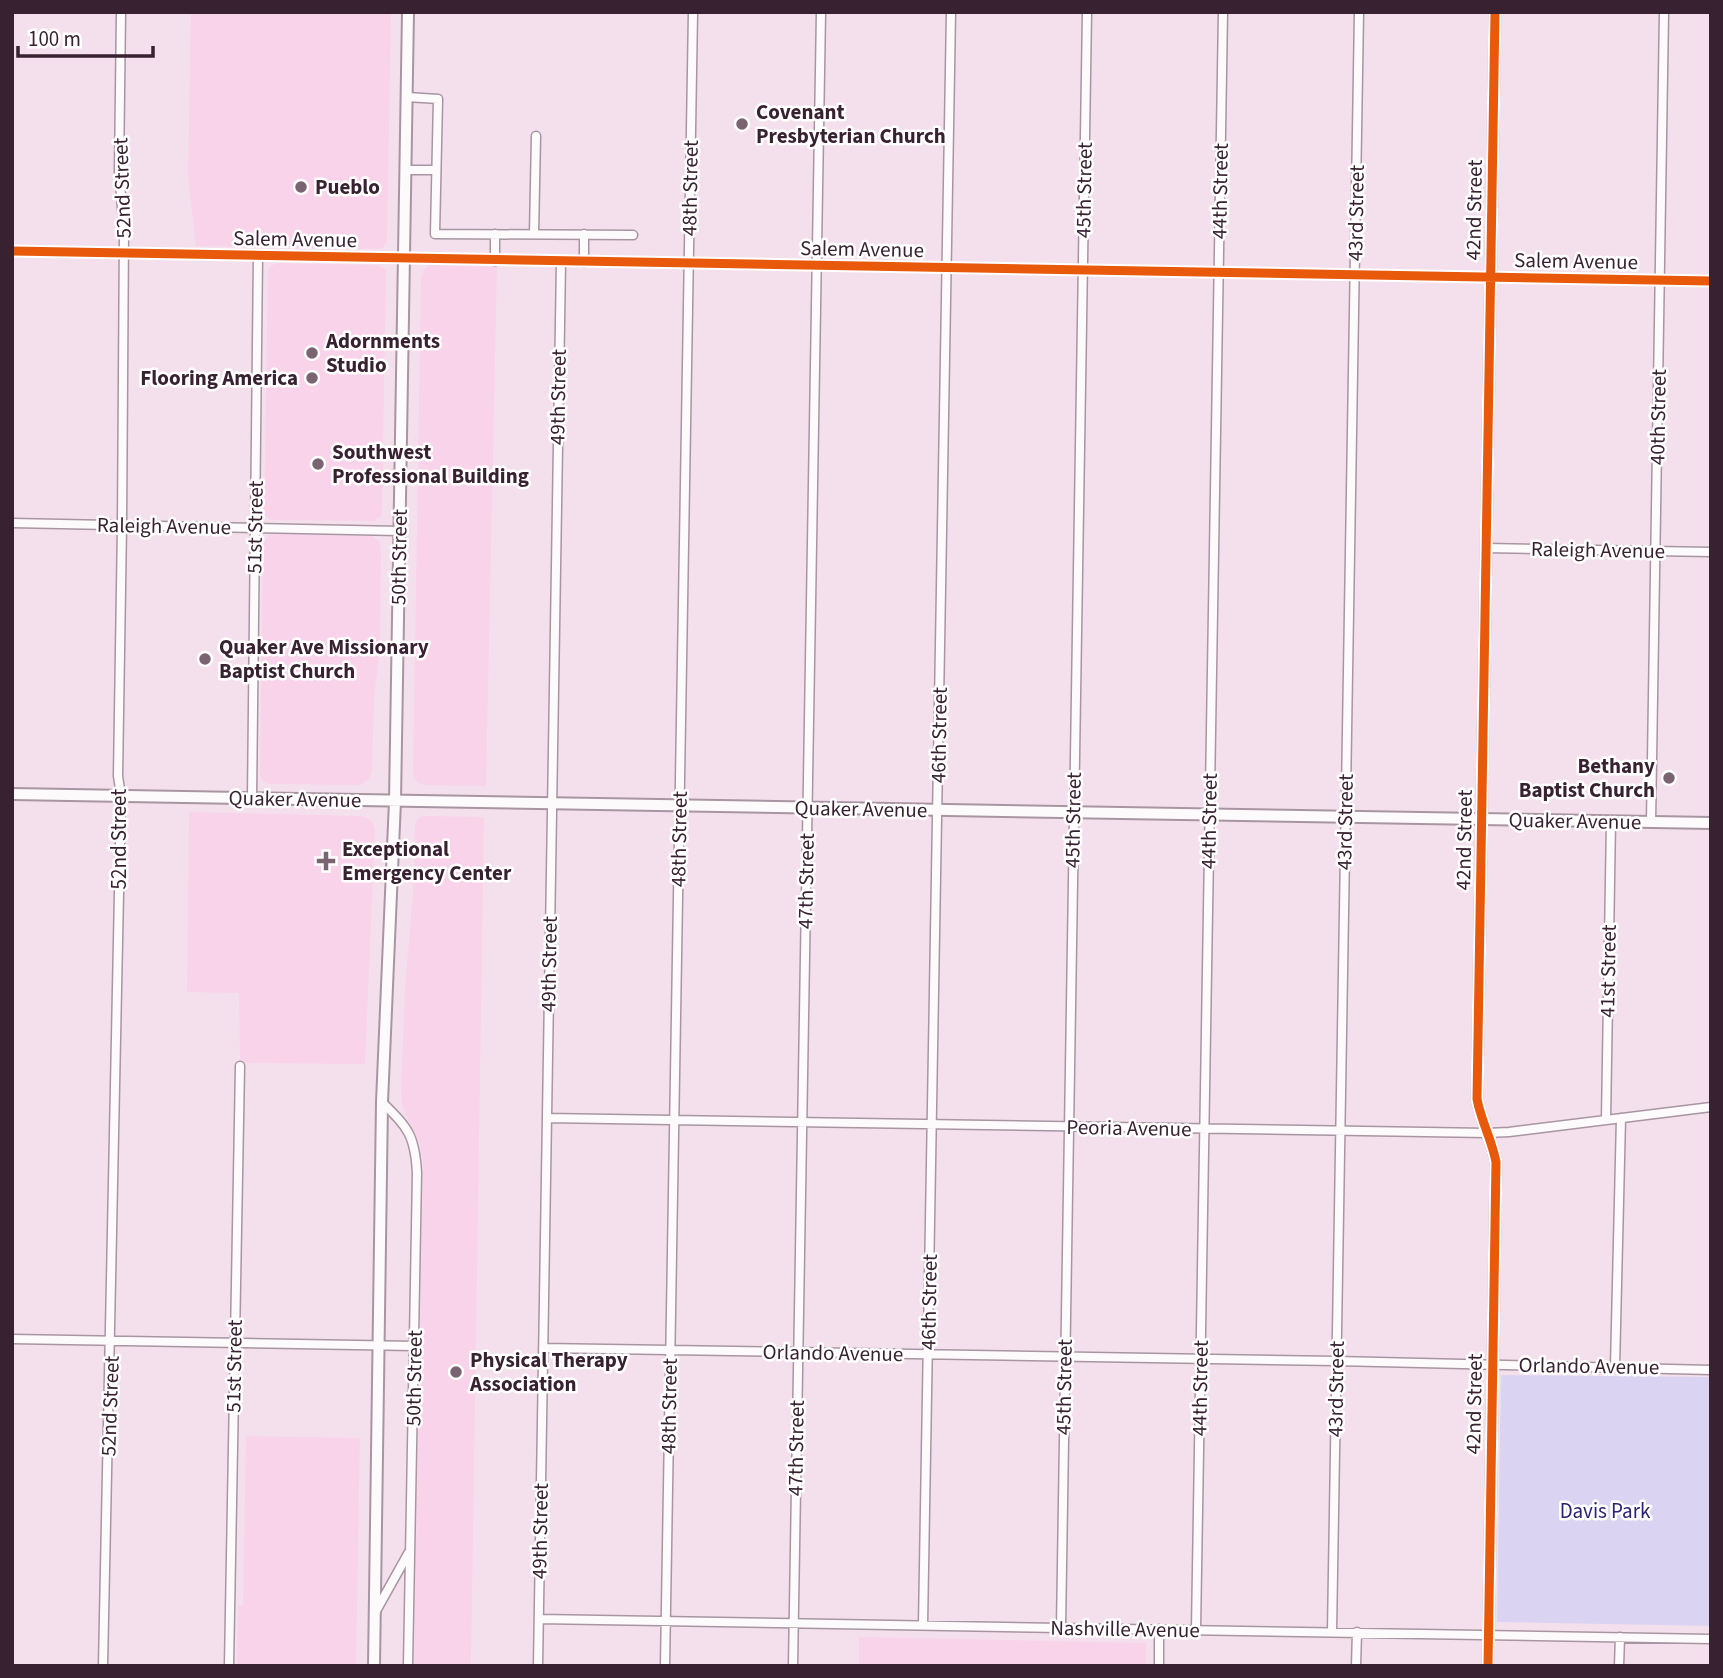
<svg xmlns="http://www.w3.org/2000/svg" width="1723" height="1678" font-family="'Source Sans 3',sans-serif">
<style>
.built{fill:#f9d3ea}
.green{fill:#dad4f2}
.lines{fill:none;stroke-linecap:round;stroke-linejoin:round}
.minor-casing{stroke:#a895a1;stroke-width:11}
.tertiary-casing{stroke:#a895a1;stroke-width:13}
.secondary-casing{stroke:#a895a1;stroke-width:14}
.minor{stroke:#fdfafc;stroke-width:8}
.tertiary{stroke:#fdfafc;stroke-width:10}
.secondary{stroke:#fdfafc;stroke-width:10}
.cycleway-casing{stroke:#fff;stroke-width:13}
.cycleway{stroke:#e8590c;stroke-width:9}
.poi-dot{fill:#7a6472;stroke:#fff;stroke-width:2.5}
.labels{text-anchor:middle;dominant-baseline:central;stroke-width:5;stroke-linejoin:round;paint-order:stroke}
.poi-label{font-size:21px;font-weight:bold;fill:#382231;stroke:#fff;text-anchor:start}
.street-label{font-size:21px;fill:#382231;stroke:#fff}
.park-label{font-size:21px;fill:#2b2275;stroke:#fff}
</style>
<rect width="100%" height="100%" fill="#f4e0ec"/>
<path class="built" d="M191 12H391L387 241 383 248 378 249 196 246 188 176Z
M278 263 378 265 386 270 382 509 381 516 375 521 271 520 264 514 268 271 270 266Z
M429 265 497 267 486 786 423 785 417 782 413 773 421 276 424 270Z
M275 534 372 536 380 542 381 553 380 644 374 699 372 772 368 780 360 785 269 784 264 781 260 776 263 543 268 535Z
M189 812 362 816 371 820 375 829 365 1064 240 1063 239 993 187 992Z
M423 816 484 817 471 1666H414L423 1163 420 1144 406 1116 402 1104 401 1092 405 988 413 893 415 826 418 818Z
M246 1436 360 1438 356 1666H237L238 1606 243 1605Z
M859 1637 1146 1643V1666H859Z"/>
<path class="green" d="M1501 1375 1711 1377V1626L1497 1622Z"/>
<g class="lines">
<g class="minor-casing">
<path id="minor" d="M407 97 438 99 435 234 633 235
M405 170H435
M534 234 536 136
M12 251 1711 281
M495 261V234
M584 262V234
M12 523 399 531
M1486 548 1711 552
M252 798 258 255
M1651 822 1664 12
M382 1102C408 1128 415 1135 417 1173L408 1666
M547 1118 1487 1133 1509 1132 1711 1107
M1606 1120 1611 821
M12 1339 414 1346
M543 1348 1336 1361 1711 1370
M1615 1367 1621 1118
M376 1611 409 1552
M539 1619 1711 1639
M923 1625 951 12
M1061 1627 1087 12
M1196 1630 1223 12
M1332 1632 1359 12
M103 1666C111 1376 116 1086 121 796L118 776 122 525 124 232 119 171 121 12
M229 1666 240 1066
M538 1666 561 262
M665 1666 693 12
M793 1666 821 12
M1159 1666V1629
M1356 1666 1357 1632
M1619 1666 1620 1637"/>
</g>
<g class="tertiary-casing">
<path id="tertiary" d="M1488 1666 1496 1162C1492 1140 1481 1121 1477 1099L1495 12"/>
</g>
<g class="secondary-casing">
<path id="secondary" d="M12 794 1711 823
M374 1666 382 1102 395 801 408 12"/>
</g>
<use href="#minor" class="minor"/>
<use href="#tertiary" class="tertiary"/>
<use href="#secondary" class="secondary"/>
<g class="cycleway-casing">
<path id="cycleway" d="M12 251 1711 281
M1488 1666 1496 1162C1492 1140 1481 1121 1477 1099L1495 12"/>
</g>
<use href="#cycleway" class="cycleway"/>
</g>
<g class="poi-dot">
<circle cx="742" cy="124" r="7"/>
<circle cx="301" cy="187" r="7"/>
<circle cx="312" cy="353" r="7"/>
<circle cx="312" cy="378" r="7"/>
<circle cx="318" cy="464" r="7"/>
<circle cx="205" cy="659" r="7"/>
<circle cx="1669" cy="778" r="7"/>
<path d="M322.5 850.5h7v7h7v7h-7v7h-7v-7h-7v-7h7z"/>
<circle cx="456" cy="1372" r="7"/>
</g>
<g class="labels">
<g class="poi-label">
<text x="756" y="112">Covenant<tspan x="756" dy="24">Presbyterian Church</tspan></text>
<text x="315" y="187">Pueblo</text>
<text x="326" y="341">Adornments<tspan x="326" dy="24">Studio</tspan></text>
<text x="298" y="378" text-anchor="end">Flooring America</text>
<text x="332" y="452">Southwest<tspan x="332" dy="24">Professional Building</tspan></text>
<text x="219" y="647">Quaker Ave Missionary<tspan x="219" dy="24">Baptist Church</tspan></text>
<text x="1655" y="766" text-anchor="end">Bethany<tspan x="1655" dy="24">Baptist Church</tspan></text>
<text x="342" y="849">Exceptional<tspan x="342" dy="24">Emergency Center</tspan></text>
<text x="470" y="1360">Physical Therapy<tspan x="470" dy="24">Association</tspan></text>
</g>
<g class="street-label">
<text transform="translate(122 188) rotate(-92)">52nd Street</text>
<text transform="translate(690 188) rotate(-89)">48th Street</text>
<text transform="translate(1084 190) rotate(-89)">45th Street</text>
<text transform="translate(1220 191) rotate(-89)">44th Street</text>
<text transform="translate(1474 210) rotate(-89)">42nd Street</text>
<text transform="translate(1356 213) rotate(-89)">43rd Street</text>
<text transform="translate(295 239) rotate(1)">Salem Avenue</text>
<text transform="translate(862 249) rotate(1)">Salem Avenue</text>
<text transform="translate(1576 261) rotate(1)">Salem Avenue</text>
<text transform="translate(558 397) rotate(-89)">49th Street</text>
<text transform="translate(1658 417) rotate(-89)">40th Street</text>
<text transform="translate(164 526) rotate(1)">Raleigh Avenue</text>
<text transform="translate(255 527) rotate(-89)">51st Street</text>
<text transform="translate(1598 550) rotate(1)">Raleigh Avenue</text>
<text transform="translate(399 557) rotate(-89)">50th Street</text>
<text transform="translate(939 735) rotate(-89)">46th Street</text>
<text transform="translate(295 799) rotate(1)">Quaker Avenue</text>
<text transform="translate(861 809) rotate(1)">Quaker Avenue</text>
<text transform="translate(1073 820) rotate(-89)">45th Street</text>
<text transform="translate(1209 821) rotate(-89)">44th Street</text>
<text transform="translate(1575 821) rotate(1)">Quaker Avenue</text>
<text transform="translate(1345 822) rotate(-89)">43rd Street</text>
<text transform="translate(119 839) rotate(-90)">52nd Street</text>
<text transform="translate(679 839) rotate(-89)">48th Street</text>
<text transform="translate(1464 840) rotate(-89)">42nd Street</text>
<text transform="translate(806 881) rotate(-89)">47th Street</text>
<text transform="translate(549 964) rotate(-89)">49th Street</text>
<text transform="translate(1608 971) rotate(-89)">41st Street</text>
<text transform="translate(1129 1128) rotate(1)">Peoria Avenue</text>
<text transform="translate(929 1302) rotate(-89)">46th Street</text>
<text transform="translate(833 1353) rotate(1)">Orlando Avenue</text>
<text transform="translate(234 1366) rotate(-89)">51st Street</text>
<text transform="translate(1589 1366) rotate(1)">Orlando Avenue</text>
<text transform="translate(414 1378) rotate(-89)">50th Street</text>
<text transform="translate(1064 1387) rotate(-89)">45th Street</text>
<text transform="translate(1200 1388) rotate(-89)">44th Street</text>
<text transform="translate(1336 1389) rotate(-89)">43rd Street</text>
<text transform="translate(1474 1404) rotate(-89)">42nd Street</text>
<text transform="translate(110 1406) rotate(-88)">52nd Street</text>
<text transform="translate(669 1406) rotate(-89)">48th Street</text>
<text transform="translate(796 1448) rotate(-89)">47th Street</text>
<text transform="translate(540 1531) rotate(-89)">49th Street</text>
<text transform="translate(1125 1629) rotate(1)">Nashville Avenue</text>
</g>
<g class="park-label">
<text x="1605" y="1511">Davis Park</text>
</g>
</g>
<rect width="1723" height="1678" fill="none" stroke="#382231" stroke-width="28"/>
<path d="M18 46v10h135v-10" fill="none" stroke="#382231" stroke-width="3.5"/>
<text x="28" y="46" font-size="21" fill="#382231" stroke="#ffffff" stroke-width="5" paint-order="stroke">100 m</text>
</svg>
